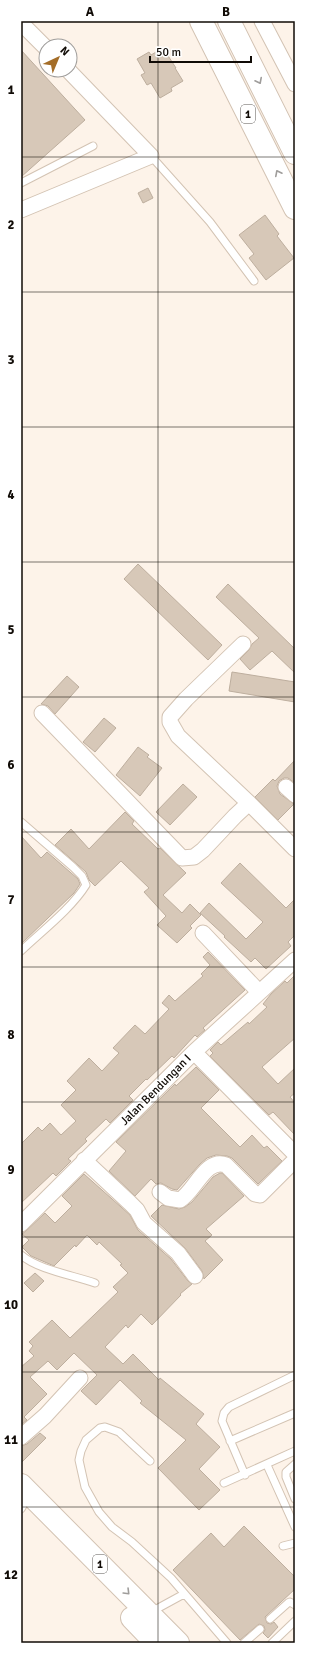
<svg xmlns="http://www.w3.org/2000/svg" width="316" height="1664" font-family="Signika,sans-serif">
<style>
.building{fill:#d7c8b8;stroke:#bdae9e}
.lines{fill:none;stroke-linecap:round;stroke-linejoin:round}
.lane-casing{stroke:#d3c3b3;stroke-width:9}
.street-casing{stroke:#d3c3b3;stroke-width:17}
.highway-casing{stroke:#d3c3b3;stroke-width:24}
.lane{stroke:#fff;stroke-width:7}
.street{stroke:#fff;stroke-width:15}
.highway{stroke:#fff;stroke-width:22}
.oneway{stroke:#9f9d9b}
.grid{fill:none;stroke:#100b06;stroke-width:1;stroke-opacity:0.55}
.labels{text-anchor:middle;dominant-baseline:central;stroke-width:3;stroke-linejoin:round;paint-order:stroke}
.shield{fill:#fff;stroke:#585451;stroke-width:1}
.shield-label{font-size:11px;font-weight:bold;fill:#100b06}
.street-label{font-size:12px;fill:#100b06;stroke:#fff}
.neatline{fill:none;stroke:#100b06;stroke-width:1.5}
.grid-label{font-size:13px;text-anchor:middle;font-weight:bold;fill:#100b06}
</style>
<rect width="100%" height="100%" fill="#fdf3e9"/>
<path class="building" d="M163 48 176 68H175L183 81 171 88 172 91 160 98 151 83 147 85 141 75 145 73 137 59 149 52 151 55Z
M21 50 85 120 21 177Z
M148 188 153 198 143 203 138 193Z
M265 215 279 234 277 236 294 258 266 280 249 258 254 254 239 235Z
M138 564 222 645 208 660 124 579Z
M228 584 295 649V673L272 651 250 670 240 659 249 650 252 644 259 638 216 597Z
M232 672 295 682V702L229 691Z
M67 676 79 687 55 714 48 706 41 704Z
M104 718 116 728 95 752 83 742Z
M138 747 149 755 147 757 162 768 140 796 116 775Z
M295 760V783L288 778H284L279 781 277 786 280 794 294 804 278 820 255 797 273 779 275 781Z
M183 784 197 797 170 825 156 812Z
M125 812 134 821 132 824 158 849 160 848 186 873 163 895 182 913 190 904 201 915 190 926 192 928 177 943 157 925 166 916 144 892 149 888 121 861 95 886 89 880 86 872 55 845 71 829 89 849Z
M21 836 41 858 47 852 78 879 80 884 74 893 21 944Z
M240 863 286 908 295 899V935L288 942 291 946 266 969 255 958 251 962 224 937 225 936 200 913 209 903 246 939 263 922 221 883Z
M208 952 245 990 203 1028 205 1030 197 1037 195 1035 174 1058 172 1056 147 1080 146 1079 129 1096 133 1100 110 1123 106 1119 85 1139 87 1141 68 1159 71 1161 56 1176 53 1173 21 1203V1144L38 1127 42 1131 50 1123 61 1135 76 1121 61 1105 76 1090 67 1081 89 1058 102 1071 119 1053 113 1048 135 1025 145 1034 169 1009 162 1003 169 995 175 1001 203 976 201 974 210 965 203 957Z
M295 975V1038L262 1067 278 1084 295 1068V1093L290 1097 295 1103V1135L273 1112 269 1115 210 1056 213 1053 210 1050 218 1042 221 1045 248 1022 249 1024 267 1007 263 1004 271 994 285 981 287 983Z
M196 1067 219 1090 201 1108 240 1147 252 1135 264 1148 267 1146 282 1161 258 1184 232 1158 227 1156 216 1155 207 1158 200 1164 177 1190 172 1189 161 1183 156 1184 151 1179 135 1196 109 1171 126 1151 116 1142 175 1084 176 1086Z
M220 1173H222L244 1196 206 1229 212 1235 205 1241 223 1260 204 1279 202 1271 185 1248 151 1216 162 1205 179 1209 185 1207 192 1202 213 1177Z
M84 1174 130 1215 138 1230 171 1259 188 1281 192 1284 180 1294 181 1295 152 1325 141 1314 128 1328 126 1325 105 1347 123 1364 133 1354 159 1380 160 1378 204 1414 196 1424 220 1447 199 1469 220 1490 199 1510 158 1468 186 1440 140 1403 142 1401 120 1380 96 1405 81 1391 97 1375 74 1353 57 1370 48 1361 30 1377 47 1394 24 1417 27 1420 21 1425V1367L34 1356 29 1351 33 1346 29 1342 52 1320 70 1338 118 1292 113 1287 128 1273 120 1265 122 1264 99 1242 97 1245 87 1235 76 1247 75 1245 54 1266 31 1256 22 1247 29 1240 22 1234 27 1230 45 1213 55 1223 72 1206 62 1196Z
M35 1273 44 1281 33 1292 24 1283Z
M40 1433 46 1438 21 1463V1446L27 1444Z
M244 1526 295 1577V1589L265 1617 267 1623 271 1624 274 1622 278 1627 268 1638 263 1633 265 1630 264 1626 259 1624 240 1640 173 1570 211 1533 224 1547Z"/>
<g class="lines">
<g class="lane-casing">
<path id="lane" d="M151 156 210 222 254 281
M21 183 93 146
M21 822 73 867 82 876 86 885C71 909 42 931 21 951
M21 1255C39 1270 72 1275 95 1283
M230 1441 295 1413
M150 1461 119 1432 105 1427 100 1428 86 1440 81 1451 79 1460 85 1487 99 1512 112 1527 132 1542 171 1578 227 1643
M295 1464 286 1472V1477L295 1499
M267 1465 295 1527
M245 1475 222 1421 224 1413 229 1407 295 1375
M224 1483 295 1451
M21 1509 24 1504
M283 1546 295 1543
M151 1612 184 1594
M270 1619 288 1603 290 1602 295 1605
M244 1643 260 1629
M272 1643 295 1621"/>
</g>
<g class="street-casing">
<path id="street" d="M262 21 295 84
M21 23 46 48
M21 210 151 156 68 70
M243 644 186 699 170 717V722L178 736 249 803
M42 713 182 858 194 857 203 850 235 816 249 803 295 849
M286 787 295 795
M203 933 259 992
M194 1052 295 1154
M84 1160 130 1203 137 1210 144 1223 178 1253 195 1276
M160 1192 168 1198 180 1200C195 1191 206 1157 226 1165L255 1194 260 1195 295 1160
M21 1224 194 1052 295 960
M21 1437 45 1416 80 1378"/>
</g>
<g class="highway-casing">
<path id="highway" d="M201 21 295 208
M229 21 295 153
M21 1485 178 1643
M132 1618 156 1643"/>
</g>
<use href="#lane" class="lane"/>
<use href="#street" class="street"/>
<use href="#highway" class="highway"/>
</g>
<defs><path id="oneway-chevron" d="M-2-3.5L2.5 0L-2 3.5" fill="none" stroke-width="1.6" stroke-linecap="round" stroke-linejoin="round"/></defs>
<g class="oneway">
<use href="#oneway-chevron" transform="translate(259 81) rotate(63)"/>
<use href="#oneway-chevron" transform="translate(278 173) rotate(-117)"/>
<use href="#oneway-chevron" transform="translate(127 1592) rotate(45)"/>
</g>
<path class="grid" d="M158 21V1643M21 157H295M21 292H295M21 427H295M21 562H295M21 697H295M21 832H295M21 967H295M21 1102H295M21 1237H295M21 1372H295M21 1507H295"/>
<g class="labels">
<g class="shield">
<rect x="241" y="105" width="14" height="18" rx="3"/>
<rect x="93" y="1555" width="14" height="18" rx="3"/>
</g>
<g class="shield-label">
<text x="248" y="114">1</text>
<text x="100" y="1564">1</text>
</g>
<g class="street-label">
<text transform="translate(156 1090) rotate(-45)">Jalan Bendungan I</text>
</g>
</g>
<rect width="316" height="1664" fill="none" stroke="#ffffff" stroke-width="44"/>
<g transform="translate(58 58) rotate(44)"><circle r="19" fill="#ffffff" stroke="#9f9d9b"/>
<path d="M0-3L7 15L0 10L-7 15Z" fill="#a46d28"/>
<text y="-6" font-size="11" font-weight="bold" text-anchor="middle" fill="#100b06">N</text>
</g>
<path d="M150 56v6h101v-6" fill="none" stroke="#100b06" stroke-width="2"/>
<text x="156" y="56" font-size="12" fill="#100b06" stroke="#ffffff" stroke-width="3" paint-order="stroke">50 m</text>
<rect x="22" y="22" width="272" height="1620" class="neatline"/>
<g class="grid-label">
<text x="90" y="16">A</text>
<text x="226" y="16">B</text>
<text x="11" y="94">1</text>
<text x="11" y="229">2</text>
<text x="11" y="364">3</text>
<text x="11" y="499">4</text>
<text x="11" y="634">5</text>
<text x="11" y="769">6</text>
<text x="11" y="904">7</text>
<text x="11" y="1039">8</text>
<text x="11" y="1174">9</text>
<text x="11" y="1309">10</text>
<text x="11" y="1444">11</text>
<text x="11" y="1579">12</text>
</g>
</svg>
